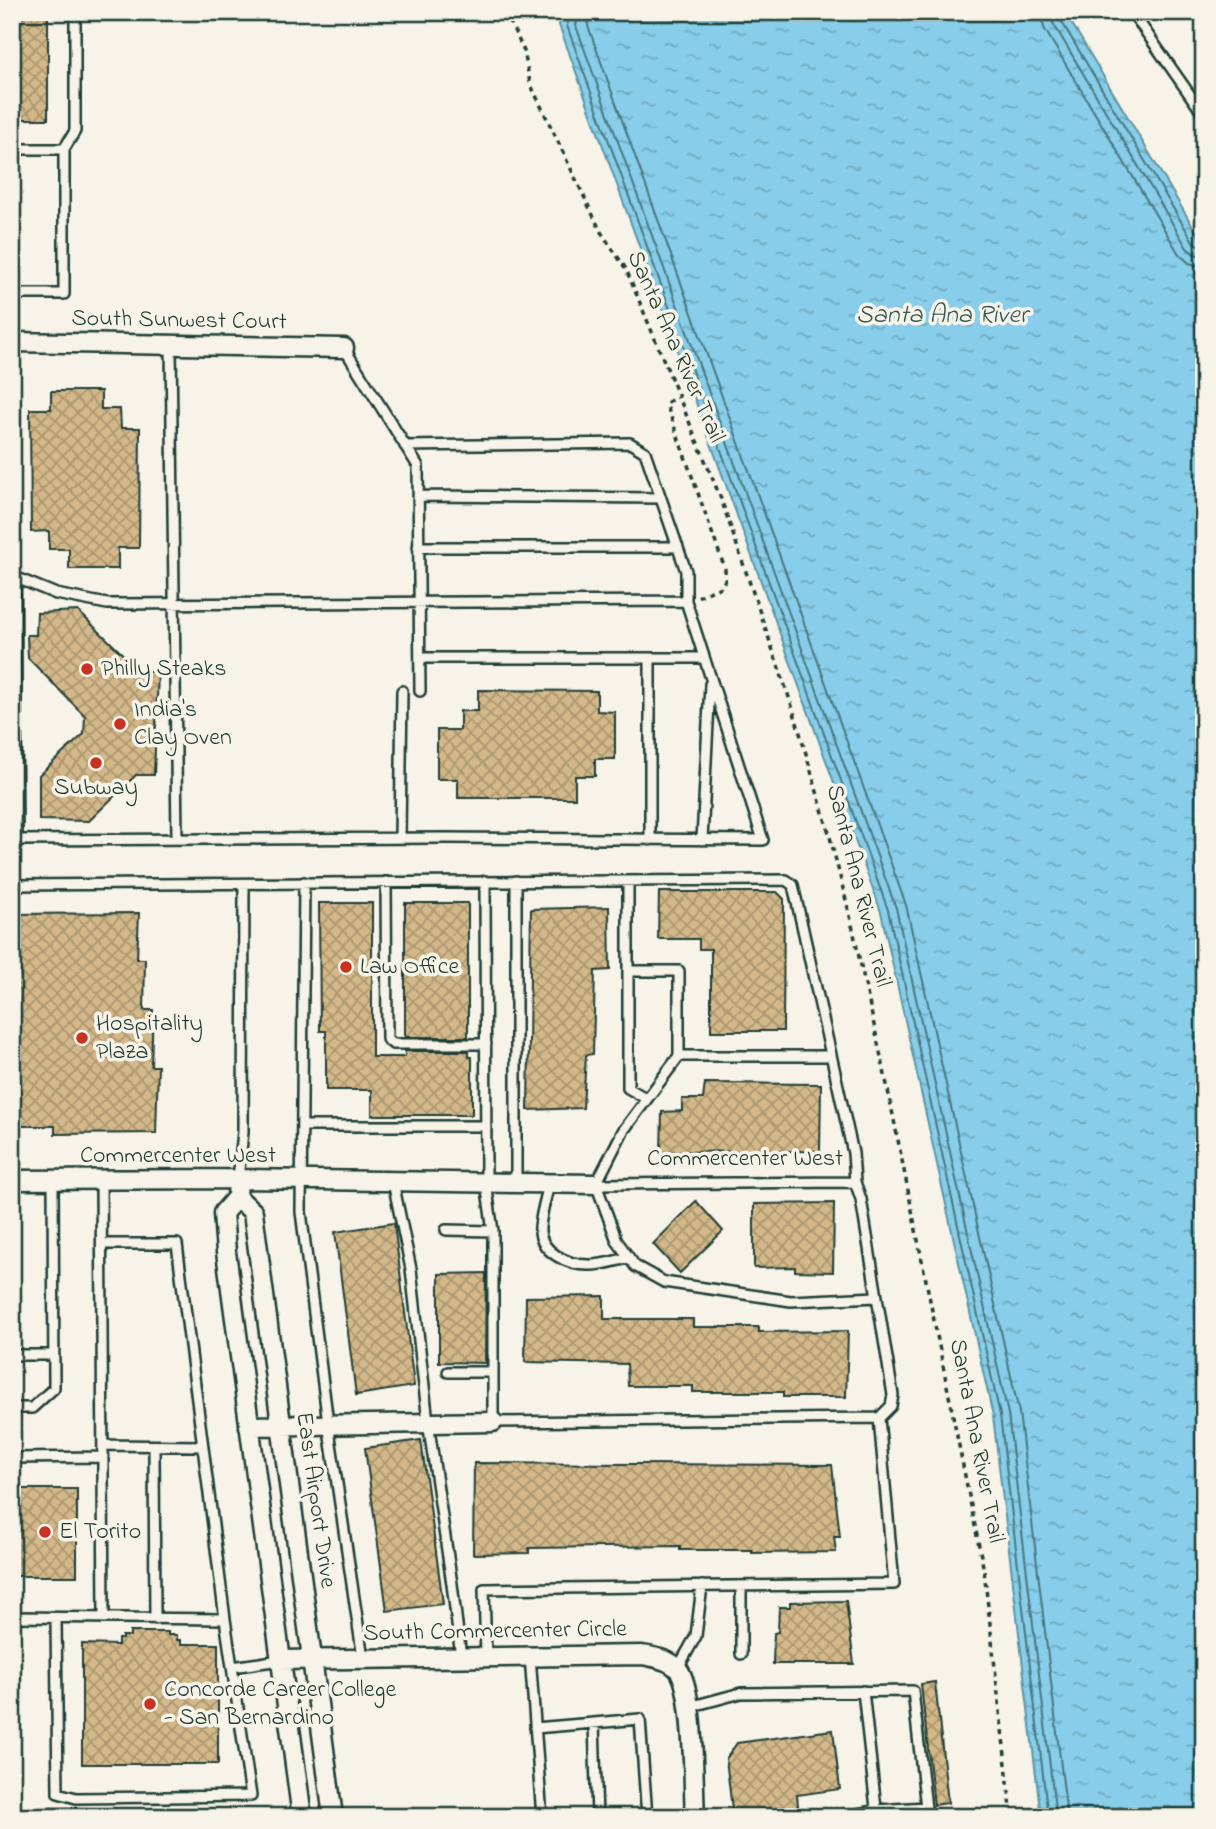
<svg xmlns="http://www.w3.org/2000/svg" width="1216" height="1829" font-family="'Indie Flower',sans-serif">
<style>
.built{fill:#ece1cc}
.water{fill:url(#water-ripples);stroke:#5e94a1;stroke-width:2}
.lines{fill:none;stroke-linecap:round;stroke-linejoin:round}
.shore{stroke:#49777d;stroke-width:2}
.building{fill:url(#building-cross-hatch);stroke:#1f3d34;stroke-width:2}
.lane-casing{stroke:#1f3d34;stroke-width:14}
.street-casing{stroke:#1f3d34;stroke-width:23}
.path{stroke:#1f3d34;stroke-width:3.5;stroke-dasharray:5 5;stroke-linecap:butt}
.lane{stroke:#f7f3e8;stroke-width:9}
.street{stroke:#f7f3e8;stroke-width:18}
.poi-dot{fill:#c8321e;stroke:#f7f3e8;stroke-width:2.5}
.labels{text-anchor:middle;dominant-baseline:central;stroke-width:7;stroke-linejoin:round;paint-order:stroke}
.street-label{font-size:24px;fill:#1f3d34;stroke:#f7f3e8}
.poi-label{font-size:24px;fill:#1f3d34;stroke:#f7f3e8;text-anchor:start}
.water-label{font-size:26px;font-style:italic;fill:#345a58;stroke:#f7f3e8}
</style>
<defs>
<pattern id="water-ripples" width="26" height="14" patternUnits="userSpaceOnUse" patternTransform="scale(1.75)"><rect width="26" height="14" fill="#88ceea"/><path d="M2 4q2-2 4 0t4 0M15 11q2-2 4 0t4 0" fill="none" stroke="#6fa8be"/></pattern>
<pattern id="building-cross-hatch" width="8" height="8" patternUnits="userSpaceOnUse" patternTransform="scale(1.75)"><rect width="8" height="8" fill="#d4b889"/><path d="M0 0l8 8M0 8l8-8" fill="none" stroke="#ab9771"/></pattern>
</defs>
<rect width="100%" height="100%" fill="#f7f3e8"/>
<filter id="ink" filterUnits="userSpaceOnUse"><feTurbulence type="fractalNoise" baseFrequency=".0143" numOctaves="2"/><feDisplacementMap in="SourceGraphic" scale="14" xChannelSelector="R" yChannelSelector="G"/><feConvolveMatrix kernelMatrix="1 2 1 2 8 2 1 2 1" color-interpolation-filters="sRGB"/></filter>
<g filter="url(#ink)">
<path class="built" d="M12 1806H89V1817H12Z"/>
<path class="water" d="M564 12H1065L1204 245V1817H1041L993 1416 881 912 559 25Z"/>
<g class="lines">
<path class="shore" d="M570 12 567 26 888 910 1000 1415 1048 1817
M579 12 576 26 896 908 1008 1414 1056 1817
M589 12 588 26 906 905 1019 1412 1067 1817
M1040 12 1044 28 1179 254 1189 263 1204 267
M1050 12 1053 23 1187 248 1194 254 1204 256
M1059 12 1060 19 1194 243 1204 247"/>
</g>
<path class="building" d="M12 12H48V119H12Z
M51 391H101V409H120L121 428H140L139 548H118V569H69V549H49V531L31 532 30 409H51Z
M78 611 141 672H158L154 775H136L89 821 39 820V775L84 734 85 716 28 658 27 635H36L37 613Z
M478 690 597 691V711L615 712V759H595V776H575V798H458V779H437V730H460V711H478Z
M659 892H777L784 899 783 1031H711V949H699V939H658Z
M319 903H372V1057H405V1051H469V1057H472V1115H372V1090H326V1031H320Z
M405 903H468V1037H405Z
M609 907 610 970 595 971 593 1054 586 1055 583 1108 528 1110 531 909Z
M139 913 137 959H145L144 1010H153L151 1066H158L156 1133 55 1134V1126H12V914Z
M705 1083 821 1084 820 1151 661 1152 662 1112 682 1111V1099H703Z
M696 1201 723 1231 680 1273 653 1244Z
M834 1203 833 1272 795 1271V1267L754 1268V1204Z
M394 1223 414 1386 356 1395 335 1232Z
M486 1273 485 1363 439 1362V1274Z
M604 1296V1319H693V1327H759V1332L848 1331 846 1397H783V1392H693V1386H628L627 1364 525 1362 526 1297Z
M421 1440 443 1604 387 1611 365 1448Z
M474 1463 832 1465 840 1537H834L836 1552 752 1553V1550H680V1546L529 1548V1553L473 1554Z
M12 1489H77V1576H12Z
M846 1601 854 1664H773L774 1633 778 1632 779 1607H790V1602Z
M130 1632H168V1635H177V1640H181V1644H218V1764H82V1644L118 1645V1639H122V1636H130Z
M935 1682 948 1803 934 1805 921 1684Z
M833 1730 840 1789 797 1795 799 1817H733L726 1759 737 1743Z"/>
<g class="lines">
<g class="lane-casing">
<path id="lane" d="M1132 12 1204 115
M12 149H64L75 131V12
M12 294H64V149
M171 345 177 839
M344 348 418 466 420 691
M405 446 630 443 645 452 686 571V601
M418 496 661 498
M418 547H678
M12 576 56 594 107 604 686 601 763 840 445 838 12 840
M15 578 17 840
M420 658H704
M650 658V840
M400 838 402 691
M702 840 710 684
M485 881 486 1183 493 1231V1422L879 1418 891 1406 893 1395 861 1199 855 1182 596 1184
M516 881V1183
M628 881V1088L647 1099
M304 882 301 1212 328 1423 363 1658
M386 882 387 1039 393 1044H486
M12 885 786 880 793 885 853 1153 855 1182
M628 971H679V1056
M830 1056H679L623 1131 596 1184 617 1241 635 1266 664 1282 791 1301 877 1297
M302 1126H486
M238 1179 243 1132 244 885
M101 1180 104 1618
M393 1182 411 1269 428 1422 452 1584 461 1657
M549 1184C546 1198 541 1213 540 1227 538 1252 569 1266 591 1265 604 1265 617 1260 629 1258
M446 1230 493 1231
M12 1355H53
M448 1372H493
M12 1408H32L54 1388 53 1180
M103 1445 202 1446
M154 1446 155 1619
M12 1458 103 1457
M12 1617 225 1619
M56 1618 58 1793 76 1798 251 1796 225 1619 177 1244H102
M741 1654V1586
M530 1656 542 1817
M486 1657 484 1589 894 1584 879 1418
M232 1667 280 1660
M678 1668 696 1636 702 1586
M863 1691 877 1817
M689 1707 741 1693 913 1691 927 1817
M594 1723 597 1817
M535 1728 640 1719 647 1817
M12 1815 76 1814
M843 1817 876 1810 926 1807"/>
</g>
<g class="street-casing">
<path id="street" d="M12 342 344 348
M238 1179 237 1197 223 1213 226 1252 302 1817
M12 1180 238 1179 596 1184
M237 1197 253 1212 333 1817
M249 1426 493 1422
M280 1660 642 1655C653 1657 668 1659 677 1668 695 1686 693 1787 695 1817"/>
</g>
<path class="path" d="M505 12 524 51 530 83 601 232 626 269 721 499 793 709 829 833 850 916 885 1075 984 1571 1012 1817
M680 395 668 402 667 406 725 569V580L721 587 697 597"/>
<use href="#lane" class="lane"/>
<use href="#street" class="street"/>
</g>
</g>
<g class="poi-dot">
<circle cx="87" cy="669" r="7"/>
<circle cx="120" cy="724" r="7"/>
<circle cx="96" cy="763" r="7"/>
<circle cx="346" cy="967" r="7"/>
<circle cx="82" cy="1038" r="7"/>
<circle cx="45" cy="1532" r="7"/>
<circle cx="150" cy="1704" r="7"/>
</g>
<g class="labels">
<g class="street-label">
<text transform="translate(179 321) rotate(1)">South Sunwest Court</text>
<text transform="translate(675 347) rotate(66)">Santa Ana River Trail</text>
<text transform="translate(858 886) rotate(76)">Santa Ana River Trail</text>
<text x="178" y="1156">Commercenter West</text>
<text x="745" y="1159">Commercenter West</text>
<text transform="translate(976 1441) rotate(79)">Santa Ana River Trail</text>
<text transform="translate(315 1500) rotate(82)">East Airport Drive</text>
<text transform="translate(495 1632) rotate(-1)">South Commercenter Circle</text>
</g>
<g class="poi-label">
<text x="101" y="669">Philly Steaks</text>
<text x="134" y="710">India's<tspan x="134" dy="28">Clay Oven</tspan></text>
<text x="96" y="788" text-anchor="middle">Subway</text>
<text x="360" y="967">Law Office</text>
<text x="96" y="1024">Hospitality<tspan x="96" dy="28">Plaza</tspan></text>
<text x="59" y="1532">El Torito</text>
<text x="164" y="1690">Concorde Career College<tspan x="164" dy="28">- San Bernardino</tspan></text>
</g>
<g class="water-label">
<text x="942" y="316">Santa Ana River</text>
</g>
</g>
<rect width="1216" height="1829" fill="none" stroke="#f7f3e8" stroke-width="42"/>
<rect x="21" y="21" width="1174" height="1787" fill="none" stroke="#1f3d34" stroke-width="2.5" filter="url(#ink)"/>
</svg>
